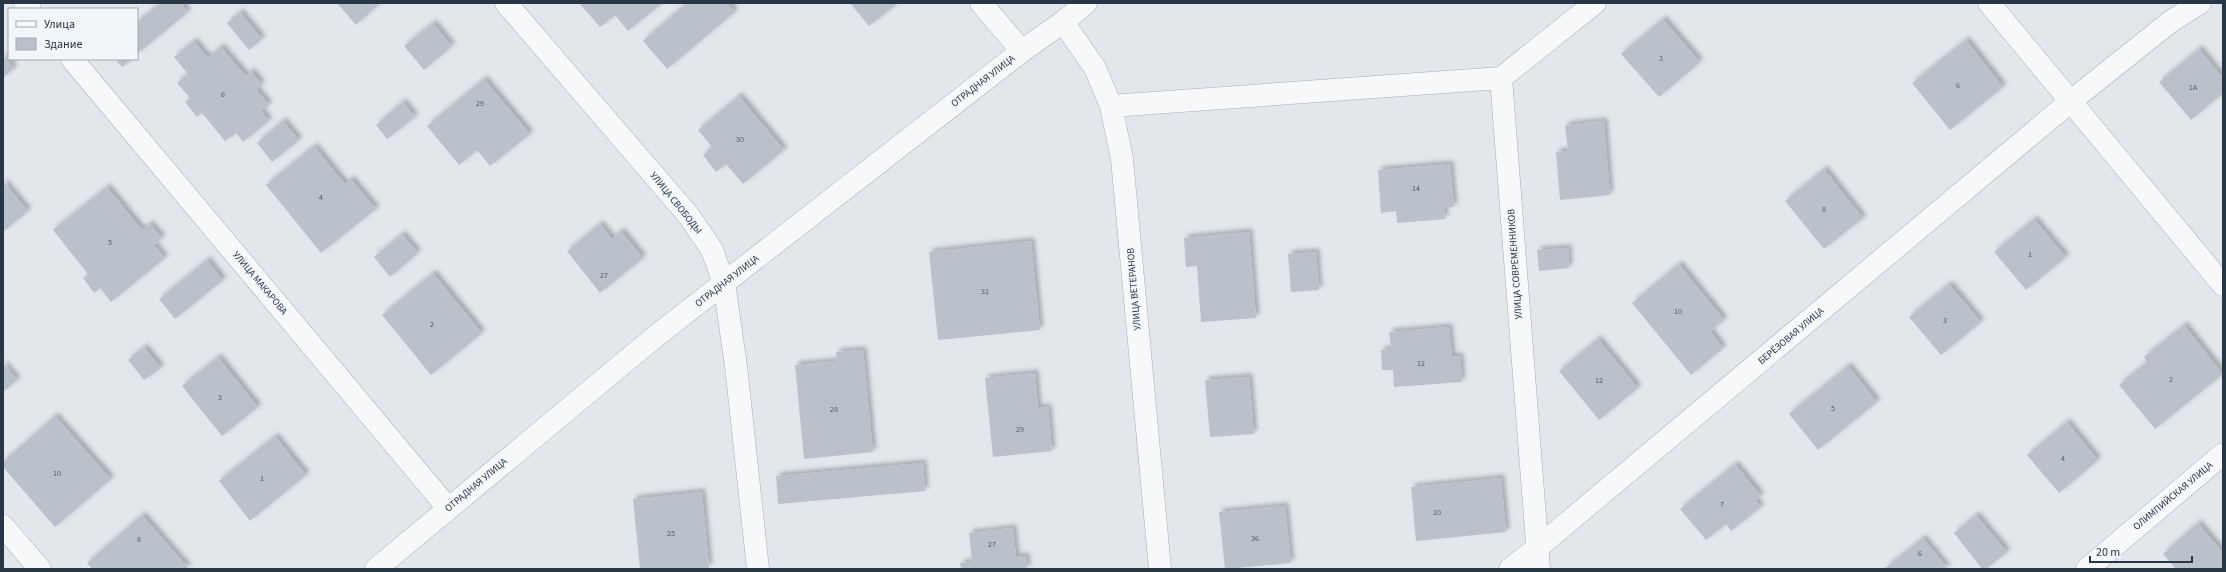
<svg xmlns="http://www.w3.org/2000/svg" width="2226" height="572" font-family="'Source Sans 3',sans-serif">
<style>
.building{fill:#bac1ca;filter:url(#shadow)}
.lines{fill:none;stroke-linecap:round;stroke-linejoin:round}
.minor-casing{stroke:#a7aeb7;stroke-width:23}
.minor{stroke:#f6f8fa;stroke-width:22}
.labels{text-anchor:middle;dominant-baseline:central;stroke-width:3;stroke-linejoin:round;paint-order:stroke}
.number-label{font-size:8px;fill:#4d5967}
.street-label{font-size:10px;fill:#293646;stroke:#f3f6f9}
</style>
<defs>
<filter id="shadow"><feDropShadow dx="3.5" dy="-3.5" stdDeviation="2" flood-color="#0004"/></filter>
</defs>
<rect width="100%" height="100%" fill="#e3e7ec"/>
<path class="building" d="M161 3H181L188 12 137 54V22Z
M337 3H380L356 25Z
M579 3H662L628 31 615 15 600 27Z
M687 3H727L735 12 667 69 643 41Z
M850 3H898L869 26Z
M240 12 262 39 249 50 227 23Z
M1663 19 1700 62 1659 97 1621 54Z
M433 23 452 46 424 70 404 46Z
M1966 40 2003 87 1950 130 1912 83Z
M194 41 208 58 221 47 246 76 251 71 262 85 256 89 269 105 261 111 269 121 243 142 236 133 225 141 202 113 197 117 185 102 190 98 177 83 188 74 174 57Z
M2199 49 2223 78V93L2191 120 2159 82Z
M3 55 14 68 3 78Z
M115 59H132L122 67Z
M484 79 530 134 490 166 477 150 459 165 427 126Z
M739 96 784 150 743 184 726 164 716 172 703 155 712 147 698 130Z
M403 102 415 117 387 139 376 125Z
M283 121 299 140 272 162 257 143Z
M1604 121 1610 195 1560 200 1556 152 1568 151 1565 125Z
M314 146 345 184 351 179 376 209 321 253 266 185Z
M1450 164 1454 207 1444 208 1445 219 1397 223 1396 211 1381 213 1378 170Z
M1824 169 1863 218 1824 249 1785 201Z
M3 181 28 211 3 232Z
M107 187 142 230 150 224 162 238 154 245 165 258 111 302 100 288 94 293 83 278 88 274 53 230Z
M2034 219 2066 257 2026 290 1994 252Z
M600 224 612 239 621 231 643 258 600 293 567 251Z
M1249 232 1256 318 1201 322 1197 266 1186 267 1184 238Z
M402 234 418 253 390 277 374 257Z
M1031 241 1040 330 938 340 929 252Z
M1568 248 1569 268 1539 271 1537 250Z
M1316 252 1319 290 1291 292 1288 254Z
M207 260 223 280 175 319 159 299Z
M1679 264 1724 320 1710 331 1723 348 1691 375 1632 303Z
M433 273 482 333 431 375 382 315Z
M1949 284 1981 322 1941 355 1909 317Z
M2184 325 2223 374 2155 429 2119 385 2147 362 2144 357Z
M1449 327 1452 357 1460 356 1462 382 1394 387 1393 370H1382L1381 350 1391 349 1389 332Z
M1598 339 1638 388 1599 420 1559 371Z
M144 347 161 368 144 380 128 360Z
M863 350 873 452 804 459 795 365 837 361 836 352Z
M218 357 258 407 222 436 182 386Z
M3 363 17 380 3 392Z
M1848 366 1877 402 1818 450 1789 414Z
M1035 373 1038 408 1048 407 1052 451 993 457 985 378Z
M1249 377 1254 434 1210 437 1205 380Z
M55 416 111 479 55 527 3 467V462Z
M2067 422 2098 460 2059 493 2027 455Z
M275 436 306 475 250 521 219 481Z
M923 463 925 491 778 504 776 476Z
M1735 464 1761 496 1755 500 1761 507 1731 531 1726 524 1706 540 1680 509Z
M1501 478 1506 532 1416 541 1411 487Z
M702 492 709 568 640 569 633 499Z
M1285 506 1291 563 1225 569 1219 512Z
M142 515 189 569H92L87 563Z
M1976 515 2007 552 1986 569H1982L1954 533Z
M2198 523 2223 553V569H2176L2163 554Z
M1013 528 1016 557 1026 556 1027 569H961L960 563 972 562 969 533Z
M1923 538 1948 569H1884Z"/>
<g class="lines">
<g class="minor-casing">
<path id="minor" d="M25 3 30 9
M506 3 689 216 712 250 724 283 736 366 758 569
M981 3 1022 51
M1989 3 2223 285
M1063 22 1095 68 1111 106 1122 159 1160 569
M72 59 448 508
M1111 106 1501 78
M3 526 40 569
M376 569 656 336 1022 51 1063 22 1086 3
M1510 569 1537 548 2071 101 2170 22 2200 3
M1539 569 1501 78 1595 3
M2087 569 2223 454"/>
</g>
<use href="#minor" class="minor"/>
</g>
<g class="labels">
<g class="number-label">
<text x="1661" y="58">3</text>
<text x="1958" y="85">6</text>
<text x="2193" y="87">1А</text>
<text x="223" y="94">6</text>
<text x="480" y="103">29</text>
<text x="740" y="139">30</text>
<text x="1416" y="188">14</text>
<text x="321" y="197">4</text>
<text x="1824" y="209">8</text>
<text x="110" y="242">5</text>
<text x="2030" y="254">1</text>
<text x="604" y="275">27</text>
<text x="985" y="291">31</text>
<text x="1678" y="311">10</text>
<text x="1945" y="320">3</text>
<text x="432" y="324">2</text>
<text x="1421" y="363">12</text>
<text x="2171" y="379">2</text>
<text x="1599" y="380">12</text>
<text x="220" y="397">3</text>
<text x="1833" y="408">5</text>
<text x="834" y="409">28</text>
<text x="1020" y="429">29</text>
<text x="2063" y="458">4</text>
<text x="57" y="473">10</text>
<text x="262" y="478">1</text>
<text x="1722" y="504">7</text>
<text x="1437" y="512">10</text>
<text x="671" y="533">25</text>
<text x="1255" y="538">36</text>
<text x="139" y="539">8</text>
<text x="992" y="544">27</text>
<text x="1920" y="553">6</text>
</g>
<g class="street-label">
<text transform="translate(983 81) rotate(-38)">ОТРАДНАЯ УЛИЦА</text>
<text transform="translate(676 203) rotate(51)">УЛИЦА СВОБОДЫ</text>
<text transform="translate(1515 264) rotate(-94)">УЛИЦА СОВРЕМЕННИКОВ</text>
<text transform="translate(727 281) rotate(-38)">ОТРАДНАЯ УЛИЦА</text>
<text transform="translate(260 283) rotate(50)">УЛИЦА МАКАРОВА</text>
<text transform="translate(1134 289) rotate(-95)">УЛИЦА ВЕТЕРАНОВ</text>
<text transform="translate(1791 336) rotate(-40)">БЕРЁЗОВАЯ УЛИЦА</text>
<text transform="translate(476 485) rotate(-40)">ОТРАДНАЯ УЛИЦА</text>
<text transform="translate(2173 496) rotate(-40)">ОЛИМПИЙСКАЯ УЛИЦА</text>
</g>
</g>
<rect width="2226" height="572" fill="none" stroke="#293646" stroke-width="8"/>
<rect x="8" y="8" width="130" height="52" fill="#f3f6f9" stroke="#a2a9b1"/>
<rect x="16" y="21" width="20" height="6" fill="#f6f8fa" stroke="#a2a9b1"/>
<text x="44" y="28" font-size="12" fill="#293646">Улица</text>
<rect x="16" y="38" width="20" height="12" fill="#bac1ca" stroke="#a2a9b1"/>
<text x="44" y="48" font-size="12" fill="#293646">Здание</text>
<path d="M2090 556v6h102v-6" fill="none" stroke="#293646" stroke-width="2"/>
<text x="2096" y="556" font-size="12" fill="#293646" stroke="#f3f6f9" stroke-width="3" paint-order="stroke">20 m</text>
</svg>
